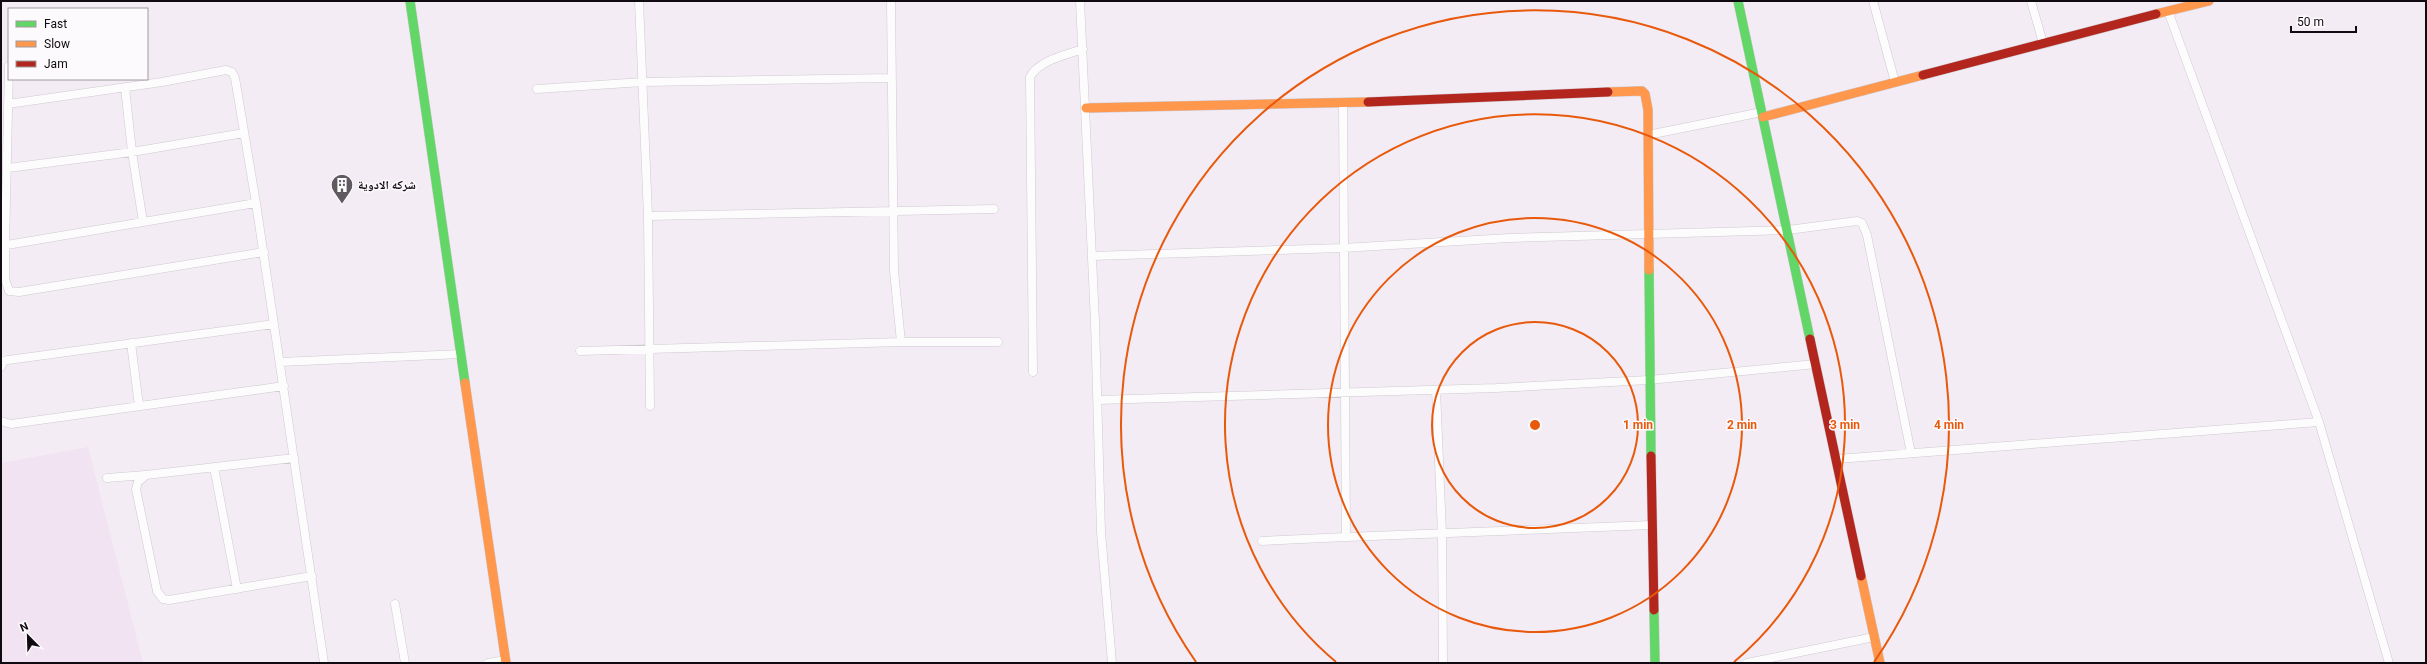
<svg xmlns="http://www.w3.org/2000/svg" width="2427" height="664" font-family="Roboto,'Noto Naskh Arabic',sans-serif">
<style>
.built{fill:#f1e3f2}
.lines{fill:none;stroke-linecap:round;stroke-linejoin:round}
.street-casing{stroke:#cec9cf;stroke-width:9}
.fast-casing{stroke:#cec9cf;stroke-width:10}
.slow-casing{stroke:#cec9cf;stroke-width:10}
.jam-casing{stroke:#cec9cf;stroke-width:10}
.street{stroke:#fdfcfd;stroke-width:8}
.fast{stroke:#63d668;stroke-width:9}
.slow{stroke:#ff974d;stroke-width:9}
.jam{stroke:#b3261e;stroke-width:9}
.ring{fill:none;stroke:#e8590c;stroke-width:2}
.labels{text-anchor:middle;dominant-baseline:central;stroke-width:3;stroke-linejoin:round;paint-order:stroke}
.poi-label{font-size:12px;font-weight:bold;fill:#100b10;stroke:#fdfafd;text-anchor:start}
.centre{fill:#e8590c;stroke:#fdfafd;stroke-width:2}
.ring-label{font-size:12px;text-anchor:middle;font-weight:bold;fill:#e8590c;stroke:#fdfafd;stroke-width:3;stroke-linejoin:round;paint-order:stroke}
</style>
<rect width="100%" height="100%" fill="#f3ecf4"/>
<path class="built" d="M88 447 143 663H1V463Z"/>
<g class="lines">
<g class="street-casing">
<path id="street" d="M639 1 648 216 650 406
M891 1 894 271 901 342
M1080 1 1095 322 1101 532 1112 663
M1873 1 1895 82
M2031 1 2043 43
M2168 11 2319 422 2389 663
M9 66 5 246V279L9 291 19 292 264 252
M125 88 132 152 143 222
M537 89 643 82 891 78
M8 104 162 82 226 70 232 72 235 78 256 203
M1648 135 1762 112
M8 168 132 152 244 133
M648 216 994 209
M1 246 256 203 324 663
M1092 256 1343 248 1509 238 1788 230 1857 221 1862 223 1867 235 1911 453
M131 343 139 406
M580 351 901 342H998
M280 362 461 354
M1 367 4 361 8 360 274 324
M1033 372 1030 77C1039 60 1066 55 1083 49
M1436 390 1442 533 1443 663
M1098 400 1496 388 1649 380 1816 364
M1 421 11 424 284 386
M294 458 146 475 138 482 136 489 157 591 163 599 169 600 312 576
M1837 459 2319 422
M214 467 237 589
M107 478 145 475
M1346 537 1652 525
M1262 541 1346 537 1343 103
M395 604 405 663
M488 663 506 660
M1747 663 1874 637"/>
</g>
<g class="fast-casing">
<path id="fast" d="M410 1 465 383
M1738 1 1810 339
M1649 270 1651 456
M1654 610 1655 663"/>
</g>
<g class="slow-casing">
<path id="slow" d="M2156 14 2209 1
M1608 92 1642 91 1645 94 1648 110 1649 270
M1086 108 1368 102
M1763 117 1923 75
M465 383 506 663
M1861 576 1880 663"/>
</g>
<g class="jam-casing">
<path id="jam" d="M1923 75 2156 14
M1368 102 1608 92
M1810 339 1861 576
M1651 456 1654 610"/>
</g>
<use href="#street" class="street"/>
<use href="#fast" class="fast"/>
<use href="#slow" class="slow"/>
<use href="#jam" class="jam"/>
</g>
<g class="ring">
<circle cx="1535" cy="425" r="103"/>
<circle cx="1535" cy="425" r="207"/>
<path d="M1336 662A310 310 0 1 1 1734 662"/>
<path d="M1196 662A414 414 0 1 1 1874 662"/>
</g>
<defs>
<g id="building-pin" transform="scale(1.15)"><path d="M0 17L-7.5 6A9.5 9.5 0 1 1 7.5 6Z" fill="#5f5a60" stroke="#fdfafd"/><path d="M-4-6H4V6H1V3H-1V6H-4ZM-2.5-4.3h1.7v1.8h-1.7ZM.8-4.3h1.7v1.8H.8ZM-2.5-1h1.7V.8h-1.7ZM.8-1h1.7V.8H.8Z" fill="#fff"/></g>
</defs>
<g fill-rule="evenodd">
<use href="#building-pin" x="342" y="185"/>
</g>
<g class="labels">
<g class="poi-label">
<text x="358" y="185">شركه الادوية</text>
</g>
</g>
<circle cx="1535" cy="425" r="6" class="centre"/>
<g class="ring-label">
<text x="1638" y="429">1 min</text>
<text x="1742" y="429">2 min</text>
<text x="1845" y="429">3 min</text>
<text x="1949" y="429">4 min</text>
</g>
<rect width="2427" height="664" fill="none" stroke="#100b10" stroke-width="4"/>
<rect x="8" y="8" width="140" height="72" fill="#fdfafd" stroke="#9e9a9e"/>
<rect x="16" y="21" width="20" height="6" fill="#63d668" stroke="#9e9a9e"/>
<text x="44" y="28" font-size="12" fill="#100b10">Fast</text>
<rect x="16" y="41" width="20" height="6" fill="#ff974d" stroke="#9e9a9e"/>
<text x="44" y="48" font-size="12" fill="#100b10">Slow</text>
<rect x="16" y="61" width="20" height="6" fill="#b3261e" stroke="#9e9a9e"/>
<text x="44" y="68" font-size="12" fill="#100b10">Jam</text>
<g transform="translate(28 636) rotate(337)" stroke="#fdfafd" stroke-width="3" paint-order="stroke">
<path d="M0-3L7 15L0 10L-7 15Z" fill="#100b10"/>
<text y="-6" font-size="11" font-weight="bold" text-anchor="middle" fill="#100b10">N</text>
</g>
<path d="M2291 26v6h65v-6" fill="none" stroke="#100b10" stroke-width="2"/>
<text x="2297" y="26" font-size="12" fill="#100b10" stroke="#fdfafd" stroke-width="3" paint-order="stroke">50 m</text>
</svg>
